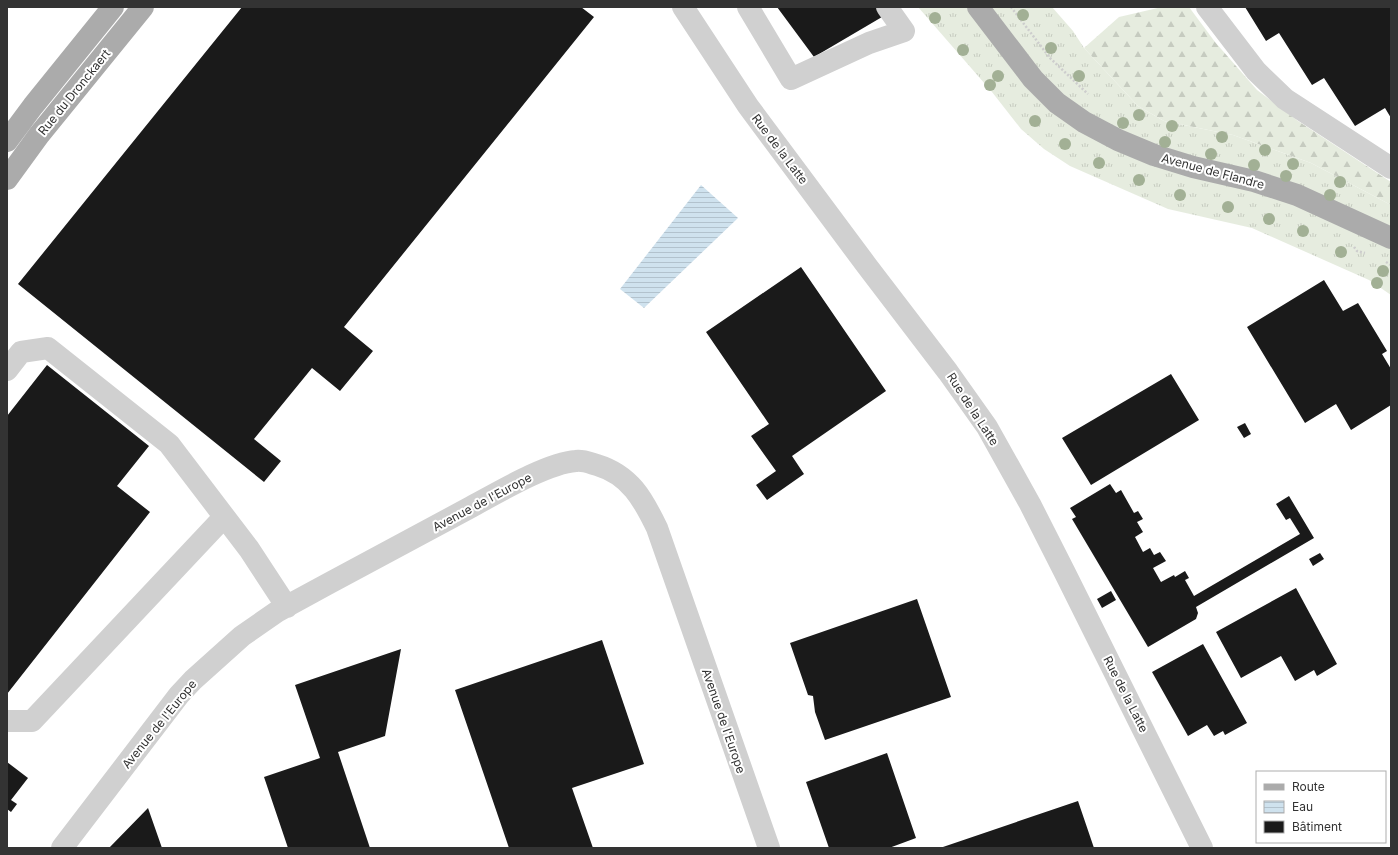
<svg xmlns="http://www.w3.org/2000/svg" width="1398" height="855" font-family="Inter,sans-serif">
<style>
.grass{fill:url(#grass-tufts)}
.forest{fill:url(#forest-firs)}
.water{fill:url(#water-rules)}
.building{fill:#1a1a1a}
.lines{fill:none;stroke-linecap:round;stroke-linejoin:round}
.path{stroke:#cdcdcd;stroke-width:2.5;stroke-dasharray:2 2;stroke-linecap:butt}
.minor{stroke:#d0d0d0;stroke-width:22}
.major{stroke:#ababab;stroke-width:22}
.tree{fill:#a2b095}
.labels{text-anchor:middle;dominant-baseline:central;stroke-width:4;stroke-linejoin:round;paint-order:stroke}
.street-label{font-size:12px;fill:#333;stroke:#fff}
</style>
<defs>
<pattern id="grass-tufts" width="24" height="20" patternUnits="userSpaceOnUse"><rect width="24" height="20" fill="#e6ecdf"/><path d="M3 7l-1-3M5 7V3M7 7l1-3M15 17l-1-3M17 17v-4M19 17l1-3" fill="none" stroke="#c6cbc0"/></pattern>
<pattern id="forest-firs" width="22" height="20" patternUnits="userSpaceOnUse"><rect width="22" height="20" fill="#e6ecdf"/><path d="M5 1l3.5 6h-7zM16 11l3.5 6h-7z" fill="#c6cbc0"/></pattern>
<pattern id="water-rules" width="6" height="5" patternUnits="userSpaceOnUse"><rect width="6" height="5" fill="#cfe2ee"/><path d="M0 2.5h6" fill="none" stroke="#b2c2cd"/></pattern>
</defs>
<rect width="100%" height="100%" fill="#fff"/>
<path class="grass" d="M918 7H1052L1073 31 1084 48 1138 106 1164 121 1233 135 1311 163 1391 205V295L1369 280 1252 228 1168 209 1070 166 1044 149 1021 129 992 92Z"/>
<path class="forest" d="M1162 7H1189L1215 42 1257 90 1298 121 1391 182V205L1311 163 1233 135 1164 121 1138 106 1084 48 1119 17Z"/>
<path class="water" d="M701 185 738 218 644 308 620 289Z"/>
<path class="building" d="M242 7H581L594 17 344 327 373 351 340 391 312 368 254 439 281 461 264 482 18 284Z
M777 7H880L882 17 814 57Z
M1245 7H1391V118L1385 108 1355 126 1324 78 1312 85 1279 33 1266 41Z
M801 267 886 391 792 456 804 474 767 500 756 485 776 471 751 436 769 424 706 332Z
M1324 280 1343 311 1358 303 1387 351 1382 354 1391 369V405L1351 430 1336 404 1305 423 1247 327Z
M47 365 149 446 117 486 150 512 7 694V416Z
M1171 374 1199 420 1091 485 1062 438Z
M1245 423 1251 434 1244 438 1237 427Z
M1110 484 1116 493 1121 490 1134 513 1138 511 1143 519 1137 522 1143 532 1135 537 1143 552 1150 548 1154 555 1160 552 1166 561 1153 568 1161 582 1174 575 1175 577 1185 571 1189 578 1185 580 1194 596 1300 534 1290 518 1286 520 1276 504 1289 496 1314 538 1196 607 1198 613 1196 619 1148 647 1072 519 1076 517 1070 508Z
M1320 553 1324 559 1313 566 1309 559Z
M1296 588 1337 664 1317 676 1314 670 1295 681 1281 656 1241 678 1216 632Z
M1111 591 1116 600 1102 608 1097 599Z
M917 599 951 697 825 740 815 712 813 696 808 695 790 643Z
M602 640 644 764 572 788 593 848H509L455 690Z
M1203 644 1247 723 1225 735 1223 731 1214 736 1207 725 1188 736 1152 672Z
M401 649 385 736 338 752 370 848H288L264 777 320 758 295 685Z
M887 753 916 838 889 848H829L806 782Z
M7 762 28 778 11 800 17 804 11 812 7 809Z
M1078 801 1094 848H940Z
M148 808 162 848H109Z"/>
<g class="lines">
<path class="path" d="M1011 7 1050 58 1088 94
M1354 247 1357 251 1365 253
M1386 262 1391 265"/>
<path class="minor" d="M683 7 748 106 867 266 948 372 987 427 1030 504 1065 573 1202 848
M748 7 791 79 869 43 904 31 887 7
M1207 7 1256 71 1285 99 1391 168
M7 370 21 352 48 348 169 444 249 549 287 607
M7 721H32L224 517
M62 848 179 695 193 680 242 636 278 611C342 576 406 542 471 507 497 493 547 463 576 461 583 460 590 463 597 465 630 475 643 499 657 528L769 848"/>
<path class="major" d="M978 7 1033 79 1057 103 1084 122 1118 140 1154 155 1193 167 1254 181 1297 195 1391 238
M7 141 33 106 113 7
M7 179 39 135 143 7"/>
</g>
<g class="tree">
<circle cx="1023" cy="15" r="6"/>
<circle cx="935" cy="18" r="6"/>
<circle cx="1051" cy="48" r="6"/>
<circle cx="963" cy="50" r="6"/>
<circle cx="998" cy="76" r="6"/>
<circle cx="1079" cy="76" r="6"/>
<circle cx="990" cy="85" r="6"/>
<circle cx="1139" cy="115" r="6"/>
<circle cx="1035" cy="121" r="6"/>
<circle cx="1123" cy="123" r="6"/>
<circle cx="1172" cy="126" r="6"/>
<circle cx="1222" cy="137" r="6"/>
<circle cx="1165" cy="142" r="6"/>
<circle cx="1065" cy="144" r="6"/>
<circle cx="1265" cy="150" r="6"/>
<circle cx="1211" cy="154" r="6"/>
<circle cx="1099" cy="163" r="6"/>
<circle cx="1293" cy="164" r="6"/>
<circle cx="1254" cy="165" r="6"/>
<circle cx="1286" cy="176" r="6"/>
<circle cx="1139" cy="180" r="6"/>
<circle cx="1340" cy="182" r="6"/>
<circle cx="1180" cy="195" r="6"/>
<circle cx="1330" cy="195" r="6"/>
<circle cx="1228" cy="207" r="6"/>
<circle cx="1269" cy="219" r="6"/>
<circle cx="1303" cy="231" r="6"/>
<circle cx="1341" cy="252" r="6"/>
<circle cx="1383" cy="271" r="6"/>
<circle cx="1377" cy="283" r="6"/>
</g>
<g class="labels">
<g class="street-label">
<text transform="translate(74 92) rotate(-51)">Rue du Dronckaert</text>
<text transform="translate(780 149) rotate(53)">Rue de la Latte</text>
<text transform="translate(1213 171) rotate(15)">Avenue de Flandre</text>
<text transform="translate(973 409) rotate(57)">Rue de la Latte</text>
<text transform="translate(482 502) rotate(-28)">Avenue de l'Europe</text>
<text transform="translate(1126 694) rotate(63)">Rue de la Latte</text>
<text transform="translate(724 721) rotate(71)">Avenue de l'Europe</text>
<text transform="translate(159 724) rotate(-51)">Avenue de l'Europe</text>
</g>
</g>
<rect width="1398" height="855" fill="none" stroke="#333333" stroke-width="16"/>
<rect x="1256" y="771" width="130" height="72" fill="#ffffff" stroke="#adadad"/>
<rect x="1264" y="784" width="20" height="6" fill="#ababab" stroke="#adadad"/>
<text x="1292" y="791" font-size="12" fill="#333333">Route</text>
<rect x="1264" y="801" width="20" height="12" fill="url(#water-rules)" stroke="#adadad"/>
<text x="1292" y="811" font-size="12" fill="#333333">Eau</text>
<rect x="1264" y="821" width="20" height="12" fill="#1a1a1a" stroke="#adadad"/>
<text x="1292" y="831" font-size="12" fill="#333333">Bâtiment</text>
</svg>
